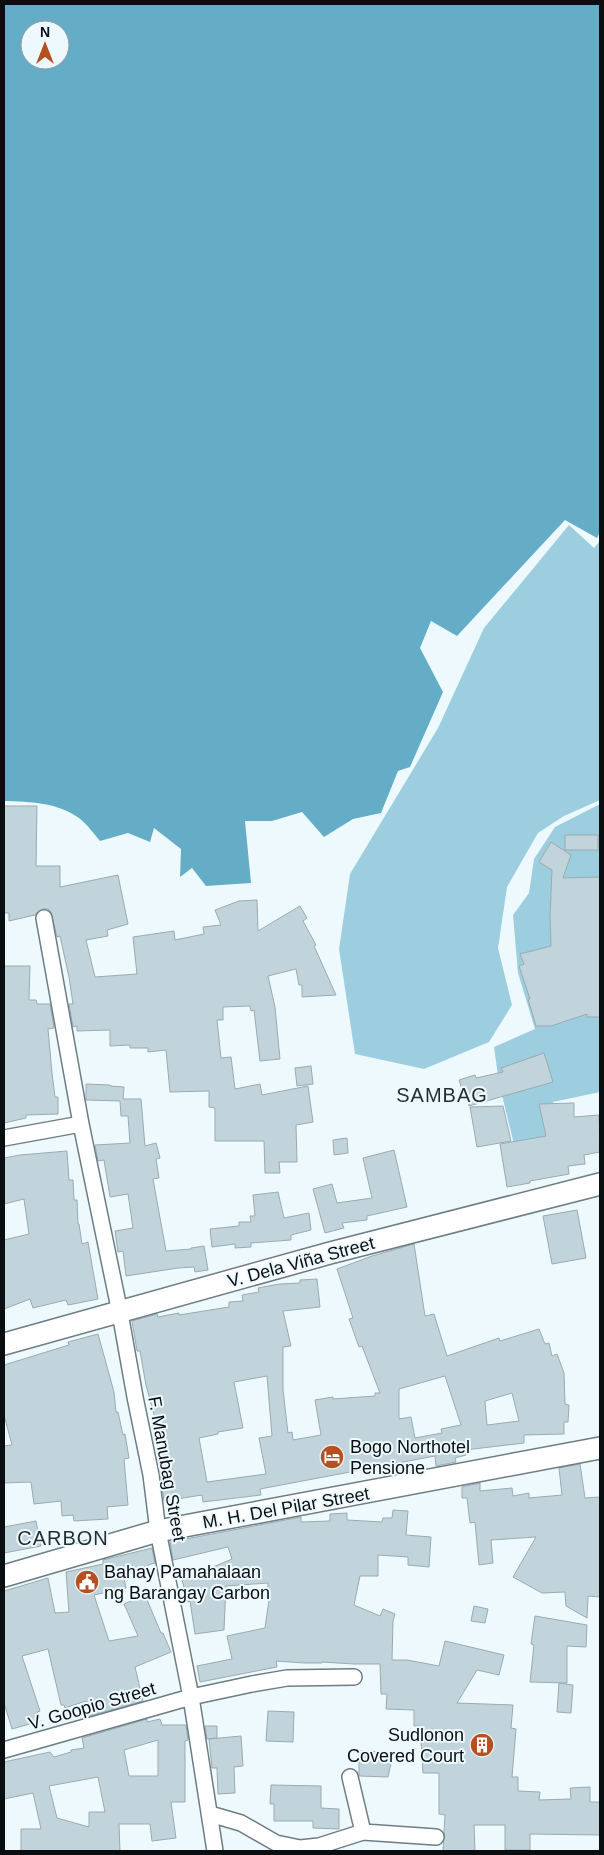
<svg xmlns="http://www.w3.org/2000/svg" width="604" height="1855" font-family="Arial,sans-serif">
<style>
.green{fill:#9ccee0}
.water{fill:#65adc6;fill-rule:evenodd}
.building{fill:#c2d4db;stroke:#99abb1;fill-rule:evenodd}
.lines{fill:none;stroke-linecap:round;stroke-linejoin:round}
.street-casing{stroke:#6c7d83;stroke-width:18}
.secondary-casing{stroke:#6c7d83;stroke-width:24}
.street{stroke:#fff;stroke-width:15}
.secondary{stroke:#fff;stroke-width:21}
.labels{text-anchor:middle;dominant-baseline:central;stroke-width:4;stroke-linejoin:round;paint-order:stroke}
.street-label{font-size:18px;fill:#090f11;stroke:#eef9fd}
.poi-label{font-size:18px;fill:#090f11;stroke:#eef9fd;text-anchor:start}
.quarter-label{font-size:20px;letter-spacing:1px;fill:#1f2e33;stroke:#eef9fd}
</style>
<rect width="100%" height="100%" fill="#eef9fd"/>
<path class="green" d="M569 525 594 548 600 541V800L564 816 538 833 507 887 498 948 512 1005 489 1042 424 1069 355 1054 339 949 350 874 438 728 484 628Z
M600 804V1092L553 1102 565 1160 521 1173 499 1083 494 1047 535 1029 518 973 513 915 529 893 534 859 555 827Z"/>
<path class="water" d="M4 4H600V532L597 538 565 520 457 636 431 621 420 648 443 692 410 767 398 771 381 813 353 819 324 837 302 812 272 821H245L251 883 206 886 192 868 180 877 181 849 154 828 150 842 128 833 100 841C94 834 87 824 79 818 56 802 31 802 4 801ZM30 30H60V60H30Z"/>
<path class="building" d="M4 806H37L36 866H60V887L118 875 128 924 107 930 108 936 86 940 95 977 137 974 133 937 174 931 175 940 204 934 203 927 221 925 215 910 239 901 257 900 258 931 300 906 307 918 303 921 316 945 314 946 336 995 302 997V985H299L296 969 268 976 275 1007 280 1059 260 1061 254 1010 251 1011 250 1006 223 1007V1020H217L221 1058 231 1057 235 1089 260 1084 262 1095 308 1086 313 1122 296 1125 297 1162H279L280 1173H265L264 1141H215V1108L209 1107V1091L170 1092 166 1050 148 1052V1048H130V1045L110 1046V1030L77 1031V1026L73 1027 69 1004H73L69 977 60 936 57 937 51 912 48 909H42L35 915 9 921V913H4Z
M565 835H598V850H565Z
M551 842 571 855 563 878 600 877V1017H587V1014L551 1026H536L528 999H530L519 966 524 964 520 954 551 946 550 916 552 870 539 862Z
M4 966H30L29 1000H36L37 1004H50L54 1028 48 1029 52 1073 55 1097H58V1114L26 1115V1118L4 1123Z
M544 1053 553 1082 469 1106 468 1098 465 1099 459 1080 475 1075 476 1078 503 1072 501 1068Z
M311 1066 313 1084 297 1086 295 1068Z
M86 1084 110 1085V1086L124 1087 123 1099H141L145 1146 156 1143 160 1158 156 1159 159 1178 153 1179 166 1251 191 1249V1248L204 1246 208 1270 195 1272 194 1267 178 1268 126 1276 123 1251 118 1252 115 1231 133 1228 128 1194 110 1197 104 1160 98 1161 95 1145 130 1143 128 1116H121L120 1101 86 1100Z
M574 1103V1117L599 1115 600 1152 584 1155 585 1164 568 1166 569 1174 530 1181V1183L507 1187 500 1144 546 1136 539 1104Z
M503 1106 511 1141 477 1147 470 1107Z
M347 1138 348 1153 334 1155 333 1140Z
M394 1150 407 1207 367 1216V1220L342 1223 344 1228 325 1233 313 1189 332 1184 337 1203 372 1198 363 1158Z
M67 1151 69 1180H73L74 1200H77L78 1224H79L82 1244 88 1242 98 1299 68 1305 66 1300 33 1308 30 1299 4 1309V1240L29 1234 24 1199 4 1204V1158L20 1155Z
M278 1192 284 1218 309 1213 311 1230 291 1235V1240L251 1243V1247L235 1248V1244L212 1247 210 1229 239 1226V1222H251L250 1216H255L253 1195Z
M577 1210 586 1258 552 1264 543 1216Z
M414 1244 425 1316 434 1314 447 1356 499 1338 500 1341 539 1329 545 1344 549 1343 552 1356 557 1354 564 1373 565 1404 569 1405 568 1422H564V1434L524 1435V1443L465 1450 466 1455 455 1458 456 1462 436 1466 435 1456 260 1489 261 1495 203 1502 202 1495 164 1501 160 1473 162 1472 158 1449 163 1448 146 1385 140 1351H137L132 1321 157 1314 158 1317 179 1313V1315L229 1307V1302L243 1301 242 1295 259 1292 258 1288 279 1284 300 1283V1280L317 1279 320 1307 283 1311 291 1346 283 1347V1390L288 1433 292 1432 293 1440 321 1435 315 1400 333 1397V1399L375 1396V1393H380L362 1346 359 1347 349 1319 353 1318 337 1269 372 1256ZM267 1376 272 1436 259 1438 266 1474 207 1482 199 1438 218 1434V1432L243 1428 234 1382ZM445 1376 461 1425 441 1429 442 1433 415 1438 411 1417 399 1419V1389ZM512 1393 519 1421 487 1425 485 1401Z
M98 1334 114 1392 116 1412H118L123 1435 125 1434 129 1458 124 1459 128 1505 107 1507 108 1519 74 1521 73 1515 62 1516 61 1501 34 1504 31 1482 4 1483V1446L12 1445 4 1415V1365L69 1345 68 1342Z
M580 1464 585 1498 600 1497V1597L588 1596 587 1618 566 1606 565 1592 542 1593 513 1577 536 1537 491 1540 493 1563 479 1565 475 1522 470 1523 467 1498H462V1487L480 1483V1491L512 1488 513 1496 529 1493V1498L562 1495 559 1468Z
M393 1510 408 1511 406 1535 431 1537 429 1567 408 1565V1557L378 1555V1576H360L354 1605 380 1616 383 1609 395 1614 393 1621 392 1660H407L439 1666 445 1641 504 1655 499 1675 477 1670 457 1703 513 1705 511 1728 516 1729 512 1777H518V1791L540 1792 539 1800 571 1799 570 1788 590 1787V1802H600V1835L530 1834V1850H505V1825H474L475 1851H443L445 1815 439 1814V1773H423L420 1726H414V1710L386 1709 387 1694H381L380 1664H354L322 1662V1663H304L276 1661 277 1667 200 1682 197 1666 232 1659 227 1636 265 1628 269 1600H267L268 1583 226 1586 224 1630 195 1634 190 1601 188 1602 182 1580 232 1559 228 1547 173 1560 170 1542 301 1517V1522L330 1521V1514L347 1513V1520L382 1522 383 1518H392Z
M36 1521 41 1546 4 1553V1527Z
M152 1548 155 1563 148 1565V1567L123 1574 126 1588 94 1595 109 1641 138 1636 124 1604 145 1595 161 1633H163L171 1652 135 1667 143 1701 90 1716 86 1701 65 1708 64 1705H61L48 1649 22 1656 40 1711 37 1712 40 1721 12 1729 4 1703V1591L48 1578 55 1613 69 1612 66 1572 103 1564V1560Z
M474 1606 488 1609 485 1623 471 1621Z
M535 1616 587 1625 586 1647 567 1646V1683L530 1682 534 1645 531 1644Z
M559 1683 573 1685 571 1713 557 1712Z
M268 1711 294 1712 293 1742 266 1741Z
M147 1719V1722L160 1719 162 1725H186L188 1740 185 1741V1802H171L176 1838 152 1841 150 1824H119L120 1851H21V1829H41L33 1793 4 1799V1762L50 1752 54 1757 71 1752V1750L84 1748 82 1738ZM158 1740V1776H129L124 1750ZM98 1777 105 1812H89V1827L57 1818 49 1786Z
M205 1726H217V1738L207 1739Z
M241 1736 243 1766 234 1767 235 1793 218 1794 217 1768H212L209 1739Z
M359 1751 387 1752 386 1763H391L388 1777 359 1776Z
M271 1785 321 1786V1808L339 1809V1829L313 1828V1821H274V1804H270Z"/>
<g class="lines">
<g class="street-casing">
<path id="street" d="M44 918 81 1124 120 1313 135 1397 151 1475 158 1531 191 1697 215 1851
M4 1138 81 1124
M4 1750 191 1697 252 1684 287 1678 354 1677
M350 1777 363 1832
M210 1814 241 1823 276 1843 300 1848 319 1846 363 1832 436 1837"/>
</g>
<g class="secondary-casing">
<path id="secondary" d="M4 1344 330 1253 600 1184
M4 1576 158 1531 600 1448"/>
</g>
<use href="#street" class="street"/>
<use href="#secondary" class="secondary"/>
</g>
<defs>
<g id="hotel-disc" transform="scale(1.25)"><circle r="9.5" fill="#b55021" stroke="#eef9fd"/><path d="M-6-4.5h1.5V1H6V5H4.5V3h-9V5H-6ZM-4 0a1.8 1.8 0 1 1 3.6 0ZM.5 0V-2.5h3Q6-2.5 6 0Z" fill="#fff"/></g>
<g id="civic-disc" transform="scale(1.25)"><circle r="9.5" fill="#b55021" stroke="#eef9fd"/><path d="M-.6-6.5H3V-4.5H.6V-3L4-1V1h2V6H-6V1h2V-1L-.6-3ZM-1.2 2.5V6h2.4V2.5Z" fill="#fff"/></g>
<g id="building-disc" transform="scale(1.25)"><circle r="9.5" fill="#b55021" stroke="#eef9fd"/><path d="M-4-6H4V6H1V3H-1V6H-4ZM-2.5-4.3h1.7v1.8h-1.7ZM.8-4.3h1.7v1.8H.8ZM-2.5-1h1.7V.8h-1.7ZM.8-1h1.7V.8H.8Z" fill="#fff"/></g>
</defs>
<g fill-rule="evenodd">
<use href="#hotel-disc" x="332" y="1457"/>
<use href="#civic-disc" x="87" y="1582"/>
<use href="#building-disc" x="482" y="1745"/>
</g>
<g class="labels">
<g class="street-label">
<text transform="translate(301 1262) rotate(-15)">V. Dela Viña Street</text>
<text transform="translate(167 1469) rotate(80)">F. Manubag Street</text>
<text transform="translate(286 1508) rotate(-10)">M. H. Del Pilar Street</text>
<text transform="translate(92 1706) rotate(-16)">V. Goopio Street</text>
</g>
<g class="poi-label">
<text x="350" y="1447">Bogo Northotel<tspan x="350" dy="21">Pensione</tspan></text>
<text x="104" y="1572">Bahay Pamahalaan<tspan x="104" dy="21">ng Barangay Carbon</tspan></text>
<text x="464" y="1735" text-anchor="end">Sudlonon<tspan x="464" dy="21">Covered Court</tspan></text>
</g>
<g class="quarter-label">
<text x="442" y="1095">SAMBAG</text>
<text x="63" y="1538">CARBON</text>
</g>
</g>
<rect width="604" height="1855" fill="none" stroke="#090f11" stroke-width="10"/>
<g transform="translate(45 45)"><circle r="24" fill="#eef9fd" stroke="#929b9f"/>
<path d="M0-4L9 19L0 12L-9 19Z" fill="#b55021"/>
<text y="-8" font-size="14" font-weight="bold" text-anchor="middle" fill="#090f11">N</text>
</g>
</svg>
